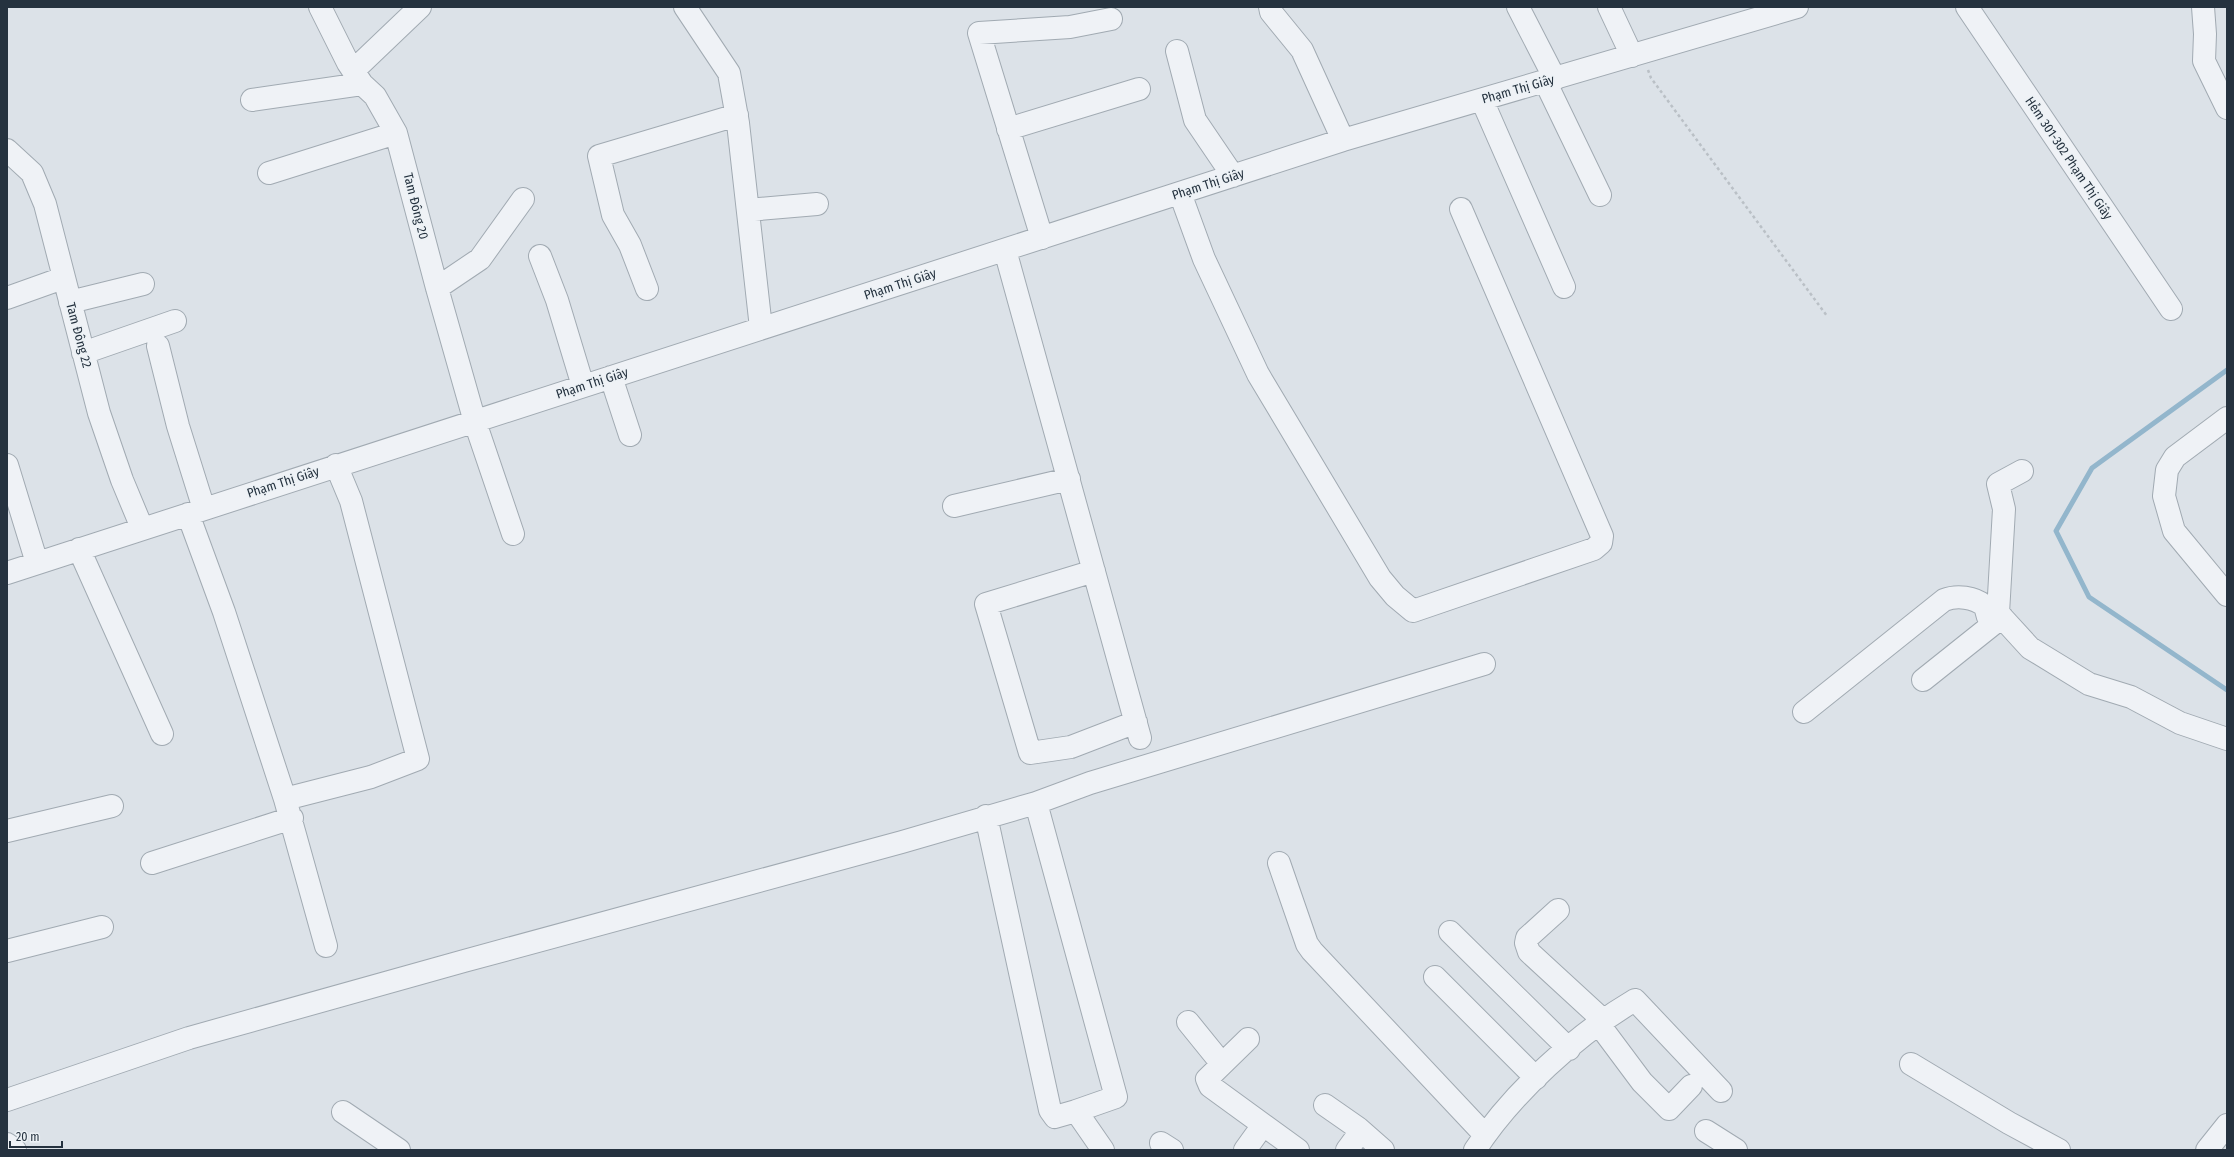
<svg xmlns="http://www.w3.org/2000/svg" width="2234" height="1157" font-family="'Fira Sans Condensed',sans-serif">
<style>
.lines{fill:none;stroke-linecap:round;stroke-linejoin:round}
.stream{stroke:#93b6cc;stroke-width:5}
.minor-casing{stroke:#a1aab2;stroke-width:24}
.path{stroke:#bac0c6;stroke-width:2.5;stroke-dasharray:3 3;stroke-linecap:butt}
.minor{stroke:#eff2f6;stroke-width:22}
.labels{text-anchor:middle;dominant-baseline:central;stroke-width:3;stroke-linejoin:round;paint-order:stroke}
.street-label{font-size:13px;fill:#25323f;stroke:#ecf1f5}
</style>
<rect width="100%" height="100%" fill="#dce2e8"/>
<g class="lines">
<path class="stream" d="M2227 370 2092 468 2056 531 2089 597 2227 690"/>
<g class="minor-casing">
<path id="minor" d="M320 7 348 63 362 84 375 96 396 133 437 288 475 422 513 534
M685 7 729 73 738 123 761 328
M1270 7 1271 12 1302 50 1343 140
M1518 7 1555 79
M1609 7 1632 56
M1967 7 2171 309
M2203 7 2205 34 2204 61 2227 108
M1177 51 1195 120 1233 176
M353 71 420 7
M1545 81 1600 195
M252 100 362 84
M1482 100 1564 287
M1008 129 1139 89
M7 150 32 173 45 204 99 413 122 480 142 528
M269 173 396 133
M1180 193 1204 259 1258 374 1380 578 1395 596 1413 611 1594 549 1601 543 1602 536 1461 209
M748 210 817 204
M1042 238 979 33 1070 27 1111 19
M1005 250 1140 738
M540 256 557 300 583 386
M437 288 480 259 523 199
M647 289 630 245 613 215 599 156 737 115
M7 298 63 278
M70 302 143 284
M158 346 178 426 204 509
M83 353 175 321
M611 377 630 435
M2227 418 2175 457 2167 470 2164 496 2174 531 2227 595
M7 465 37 563
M2022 471 1998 484 2004 509 1998 613 2030 648 2089 684 2131 697 2180 723 2227 739
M954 506 1069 479
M188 514 224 612 285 799 371 777 418 759 351 501 336 465
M79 549 162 734
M1094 571 986 604 1030 753 1071 747 1136 722
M7 573 1343 140 1797 7
M1923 680 2002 617
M1804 712 1944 600C1957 595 1974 597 1985 606L1988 617H1995L1998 613
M285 799 326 946
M1036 803 1116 1097 1076 1111
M986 816 1050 1110 1055 1117 1076 1111 1103 1150
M7 831 112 806
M152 863 292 818
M1279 863 1307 944 1312 951 1485 1135
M1558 910 1527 938 1526 943 1529 952 1603 1020
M1450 932 1569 1049
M7 951 102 927
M1435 977 1536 1078
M1188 1022 1222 1064
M1598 1023 1642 1082 1669 1109 1691 1086
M1248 1039 1207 1079 1210 1086 1298 1150
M1911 1064 2009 1123 2059 1150
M7 1100 189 1038 464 961 902 842 1036 803 1090 783 1484 664
M1325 1105 1358 1128 1383 1150
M343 1112 399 1150
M1706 1131 1736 1150
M1161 1143 1172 1150
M7 1144 15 1150
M1245 1150 1263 1125
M1347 1150 1361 1131
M1475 1150C1512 1093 1577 1034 1635 1000L1721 1091
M2207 1150 2227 1125"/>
</g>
<path class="path" d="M1648 70 1651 78 1827 316"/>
<use href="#minor" class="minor"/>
</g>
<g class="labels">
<g class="street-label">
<text transform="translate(1518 89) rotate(-16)">Phạm Thị Giây</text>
<text transform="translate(2069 158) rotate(56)">Hẻm 301-302 Phạm Thị Giây</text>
<text transform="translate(1208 184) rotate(-18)">Phạm Thị Giây</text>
<text transform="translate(416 206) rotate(76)">Tam Đông 20</text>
<text transform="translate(900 284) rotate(-18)">Phạm Thị Giây</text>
<text transform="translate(79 335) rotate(75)">Tam Đông 22</text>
<text transform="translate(592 383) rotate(-18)">Phạm Thị Giây</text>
<text transform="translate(283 482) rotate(-18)">Phạm Thị Giây</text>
</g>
</g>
<rect width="2234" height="1157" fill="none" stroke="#25323f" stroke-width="16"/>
<path d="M10 1141v6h52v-6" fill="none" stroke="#25323f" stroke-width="2"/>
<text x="16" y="1141" font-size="12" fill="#25323f" stroke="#ecf1f5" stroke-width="3" paint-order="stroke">20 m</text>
</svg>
